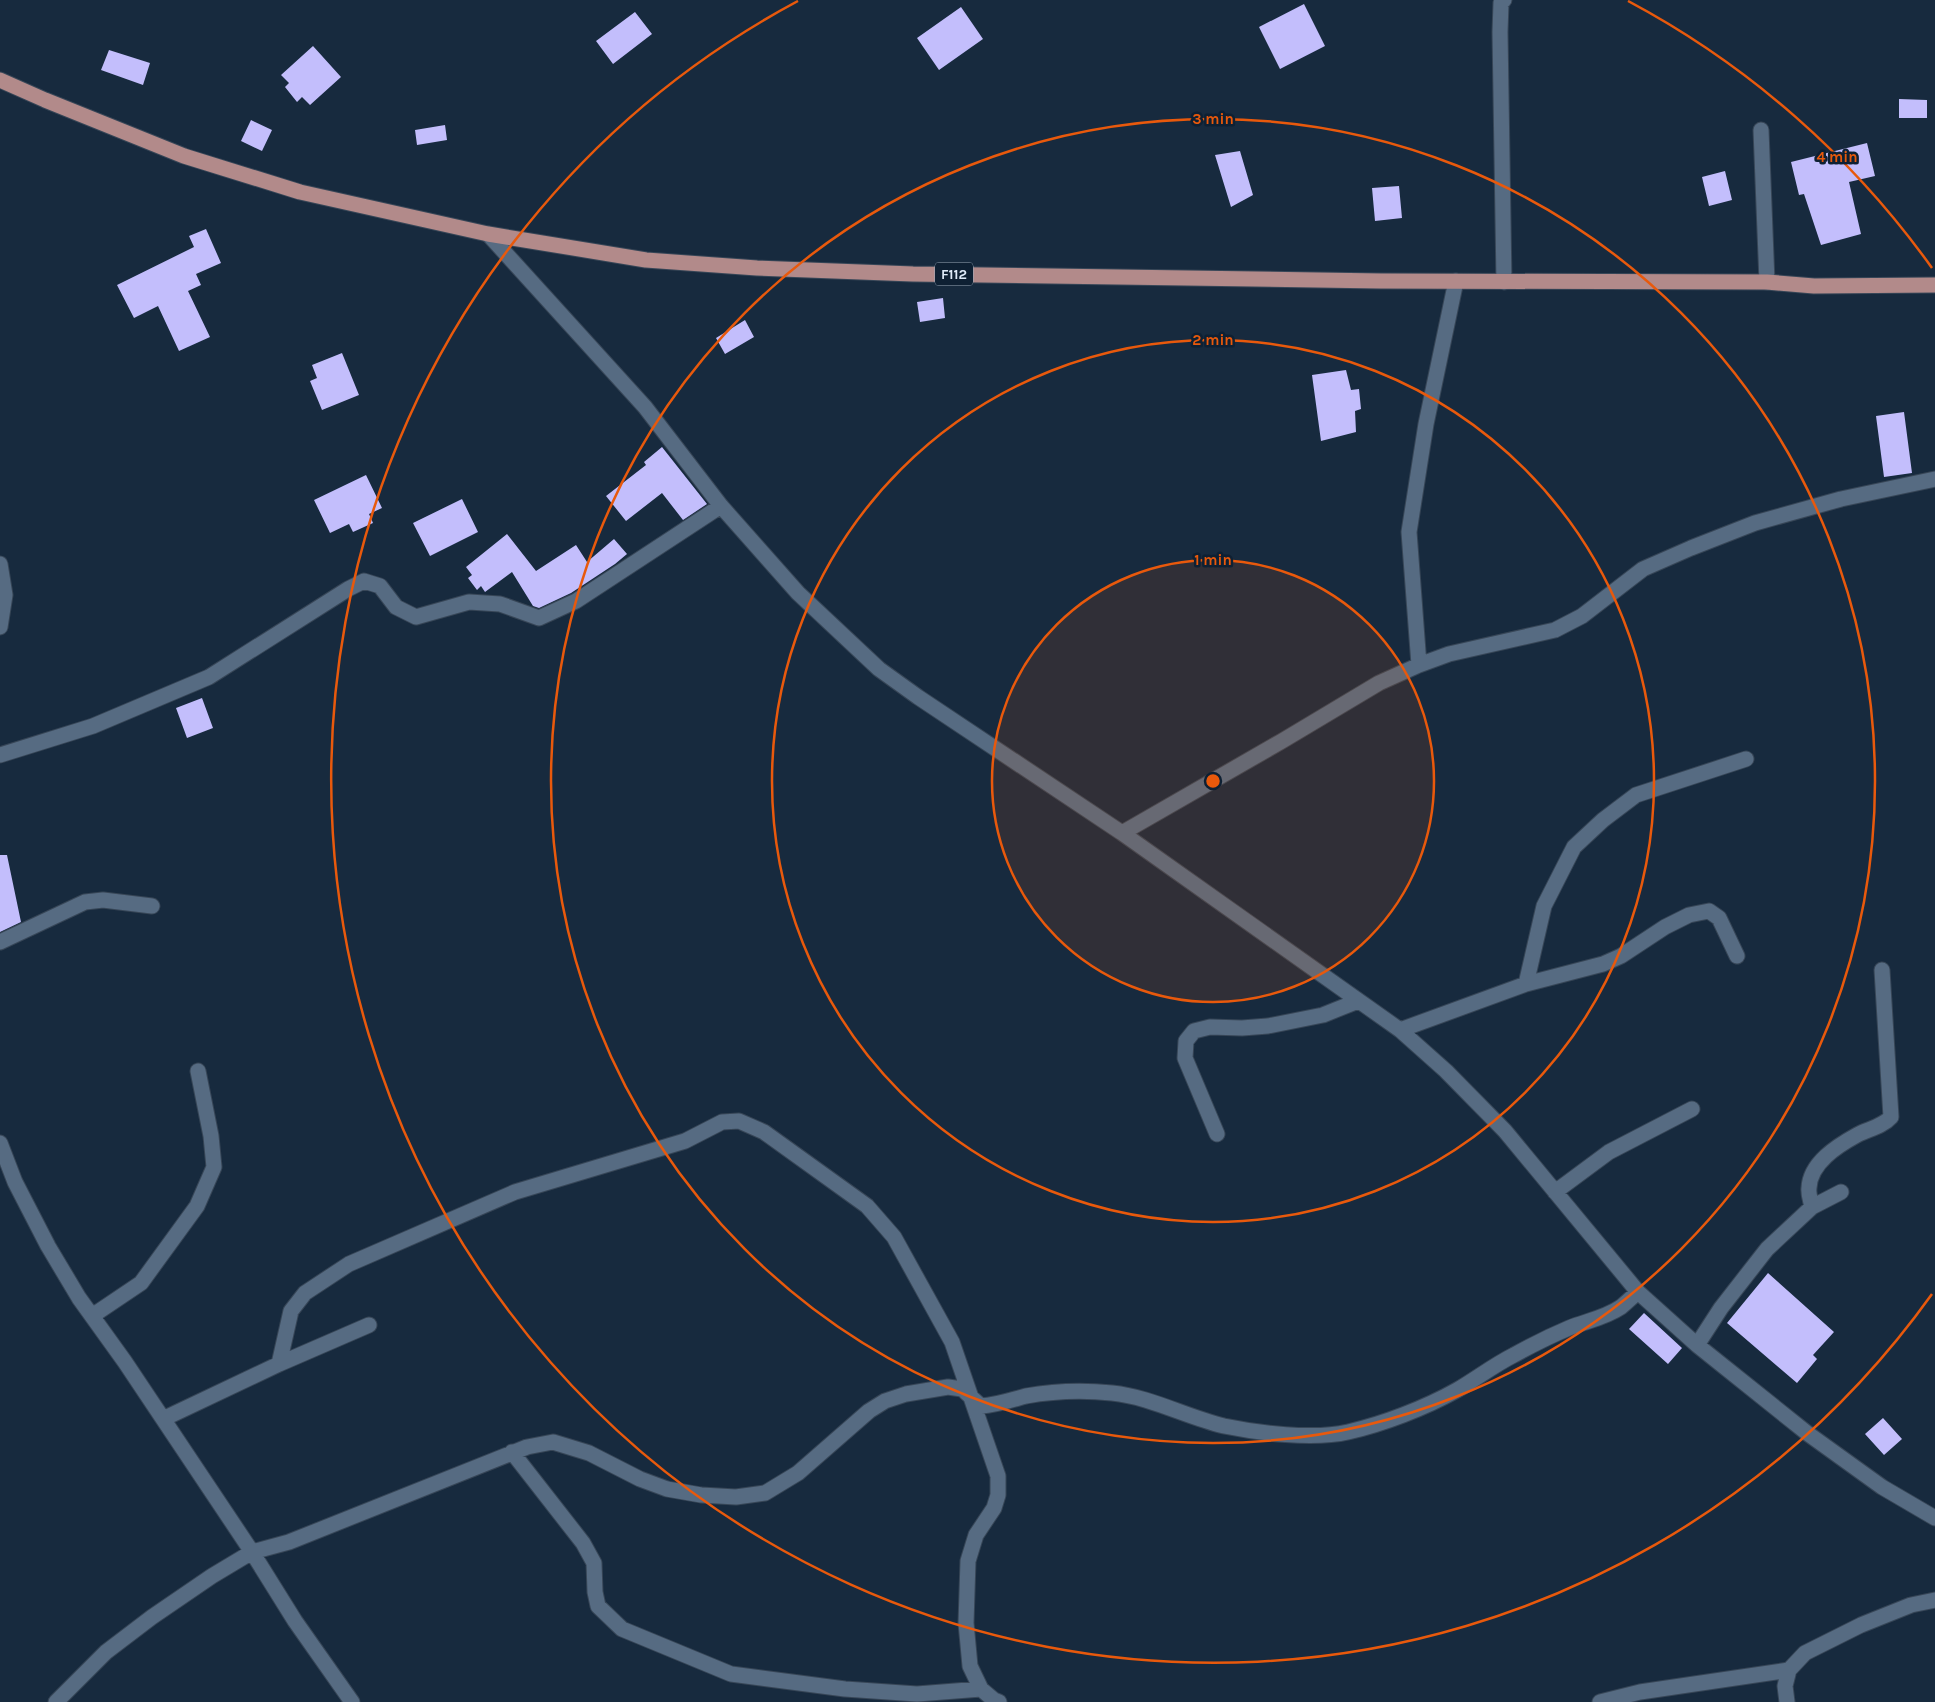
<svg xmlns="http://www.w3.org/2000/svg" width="1935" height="1702" font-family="Karla,sans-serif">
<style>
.building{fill:#c3befc}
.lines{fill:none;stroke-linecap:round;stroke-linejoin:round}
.minor-casing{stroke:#374657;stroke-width:17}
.major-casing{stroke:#374657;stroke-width:17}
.minor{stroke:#566b82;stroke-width:15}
.major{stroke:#b28a8a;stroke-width:15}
.ring{fill:none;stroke:#e8590c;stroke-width:2.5}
.labels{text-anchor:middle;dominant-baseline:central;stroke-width:5;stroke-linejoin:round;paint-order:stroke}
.shield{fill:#0e2033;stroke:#a0aebe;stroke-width:1}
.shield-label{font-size:14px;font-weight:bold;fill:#dfebf9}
.centre{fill:#e8590c;stroke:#0e2033;stroke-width:2.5}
.ring-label{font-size:15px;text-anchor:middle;font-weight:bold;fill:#e8590c;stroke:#0e2033;stroke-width:5;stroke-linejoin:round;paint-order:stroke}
</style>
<rect width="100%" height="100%" fill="#172a3e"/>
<path class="building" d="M1304 4 1325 46 1280 69 1259 27Z
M961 7 983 39 939 70 917 38Z
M635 12 652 34 613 64 596 41Z
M313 46 341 77 310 105 302 97 297 102 285 87 289 83 281 75Z
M109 50 150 63 143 85 101 70Z
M1899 99 1927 100V118H1899Z
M251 120 272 130 262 151 241 141Z
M445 125 447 140 417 145 415 130Z
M1867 143 1875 176 1849 182 1861 234 1821 245 1804 194 1799 195 1791 162Z
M1240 151 1253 195 1231 207 1215 155Z
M1725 171 1732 200 1709 206 1702 177Z
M1399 186 1402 218 1375 221 1372 188Z
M206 229 221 263 196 274 201 285 188 291 210 337 179 351 158 306 134 318 117 285 194 247 189 236Z
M943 298 945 318 920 322 917 302Z
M745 320 754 337 725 354 716 338Z
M342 353 359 395 322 410 310 381 317 378 312 365Z
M1346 370 1351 390 1359 389 1361 409 1355 411 1356 432 1321 441 1312 375Z
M1904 412 1912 473 1884 477 1876 416Z
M662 447 707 504 683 520 662 493 626 521 606 496 646 465 644 462Z
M366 475 382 508 369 514 373 523 353 532 349 524 330 533 314 500Z
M462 499 478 532 430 556 413 523Z
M507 534 536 571 576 545 587 562 614 539 627 554 615 564 571 593 539 608 533 606 512 572 485 592 481 586 477 590 468 578 472 575 466 567Z
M202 698 213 728 187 738 176 708Z
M0 855H7L21 922 0 932Z
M1768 1273 1834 1332 1813 1355 1817 1359 1797 1383 1727 1323Z
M1644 1313 1682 1348 1668 1364 1629 1329Z
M1883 1418 1902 1439 1884 1455 1865 1434Z"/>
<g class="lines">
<g class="minor-casing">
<path id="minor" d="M1504 0 1501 3 1500 32 1504 282
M1761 130 1767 282
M488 234 645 407 721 506 798 593 879 669 918 697 1122 833 1400 1030 1446 1071 1505 1131 1638 1292 1697 1345 1807 1433 1882 1487 1935 1518
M0 564 5 595 0 627
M1419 665 1409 532 1426 424 1456 281
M0 755 93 726 209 677 348 589 364 581 380 586 396 607 416 617 469 602 500 604 539 618 576 601 721 506
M1122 833 1282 741 1379 683 1419 665 1449 654 1555 630 1582 616 1643 569 1691 548 1755 523 1841 499 1935 479
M0 942 85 902 103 900 152 906
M1526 984 1544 906 1574 847 1603 820 1636 795 1746 759
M1400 1030 1526 984 1603 964 1621 956 1665 927 1689 915 1709 911 1719 918 1737 956
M1217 1134 1185 1058 1186 1041 1194 1031 1210 1027 1242 1028 1268 1026 1323 1015 1358 1001
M0 1143 15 1182 48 1246 79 1298 125 1362 252 1552 295 1621 352 1702
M1555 1192 1609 1152 1692 1109
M1812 1207C1811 1201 1808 1194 1809 1188 1810 1163 1837 1146 1857 1135 1868 1129 1882 1127 1891 1117L1882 970
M92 1316 141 1283 197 1206 214 1167 211 1136 198 1071
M1697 1345 1721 1308 1767 1249 1812 1207 1841 1192
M279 1364 291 1311 305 1293 349 1264 515 1192 685 1141 722 1122 739 1121 764 1132 867 1206 894 1237 952 1342 998 1476V1495L994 1508 976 1535 968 1561 966 1623 970 1666 981 1689 994 1700 999 1702
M163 1419 279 1364 369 1325
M512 1452 583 1543 594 1563 595 1592 598 1606 622 1629 731 1674 845 1689 917 1694 981 1689
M56 1702 106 1652 152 1617 212 1576 252 1552 289 1542 527 1447 553 1442 589 1453 640 1479 667 1489 701 1495 736 1497 765 1493 798 1473 869 1411 885 1401 906 1394 948 1387 962 1389 981 1406C997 1405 1011 1400 1026 1396 1054 1391 1083 1390 1112 1393 1151 1397 1186 1417 1224 1426 1258 1433 1313 1440 1348 1432 1383 1424 1425 1408 1457 1390 1476 1379 1494 1365 1514 1355 1532 1345 1550 1336 1569 1328 1586 1321 1605 1318 1621 1307 1627 1302 1632 1297 1638 1292
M1600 1702 1640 1692 1789 1670
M1787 1702 1785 1686 1789 1670 1805 1653 1861 1625 1911 1605 1935 1600"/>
</g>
<g class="major-casing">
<path id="major" d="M0 80 45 100 184 156 300 192 488 234 646 260 757 268 913 274 1381 281 1767 282 1814 286 1935 285"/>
</g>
<use href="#minor" class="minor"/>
<use href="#major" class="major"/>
</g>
<circle cx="1213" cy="781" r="221" fill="#e8590c" fill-opacity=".12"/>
<g class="ring">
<circle cx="1213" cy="781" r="221"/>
<circle cx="1213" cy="781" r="441"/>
<circle cx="1213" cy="781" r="662"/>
<path d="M1932 1294A883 883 0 1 1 798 1M1628 1A883 883 0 0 1 1932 268"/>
</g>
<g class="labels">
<rect class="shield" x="935" y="262.5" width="38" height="23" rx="4"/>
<g class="shield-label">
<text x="954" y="274">F112</text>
</g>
</g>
<circle cx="1213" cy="781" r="8" class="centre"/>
<g class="ring-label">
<text x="1213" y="124">3 min</text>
<text x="1837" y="162">4 min</text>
<text x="1213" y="345">2 min</text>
<text x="1213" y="565">1 min</text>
</g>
</svg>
